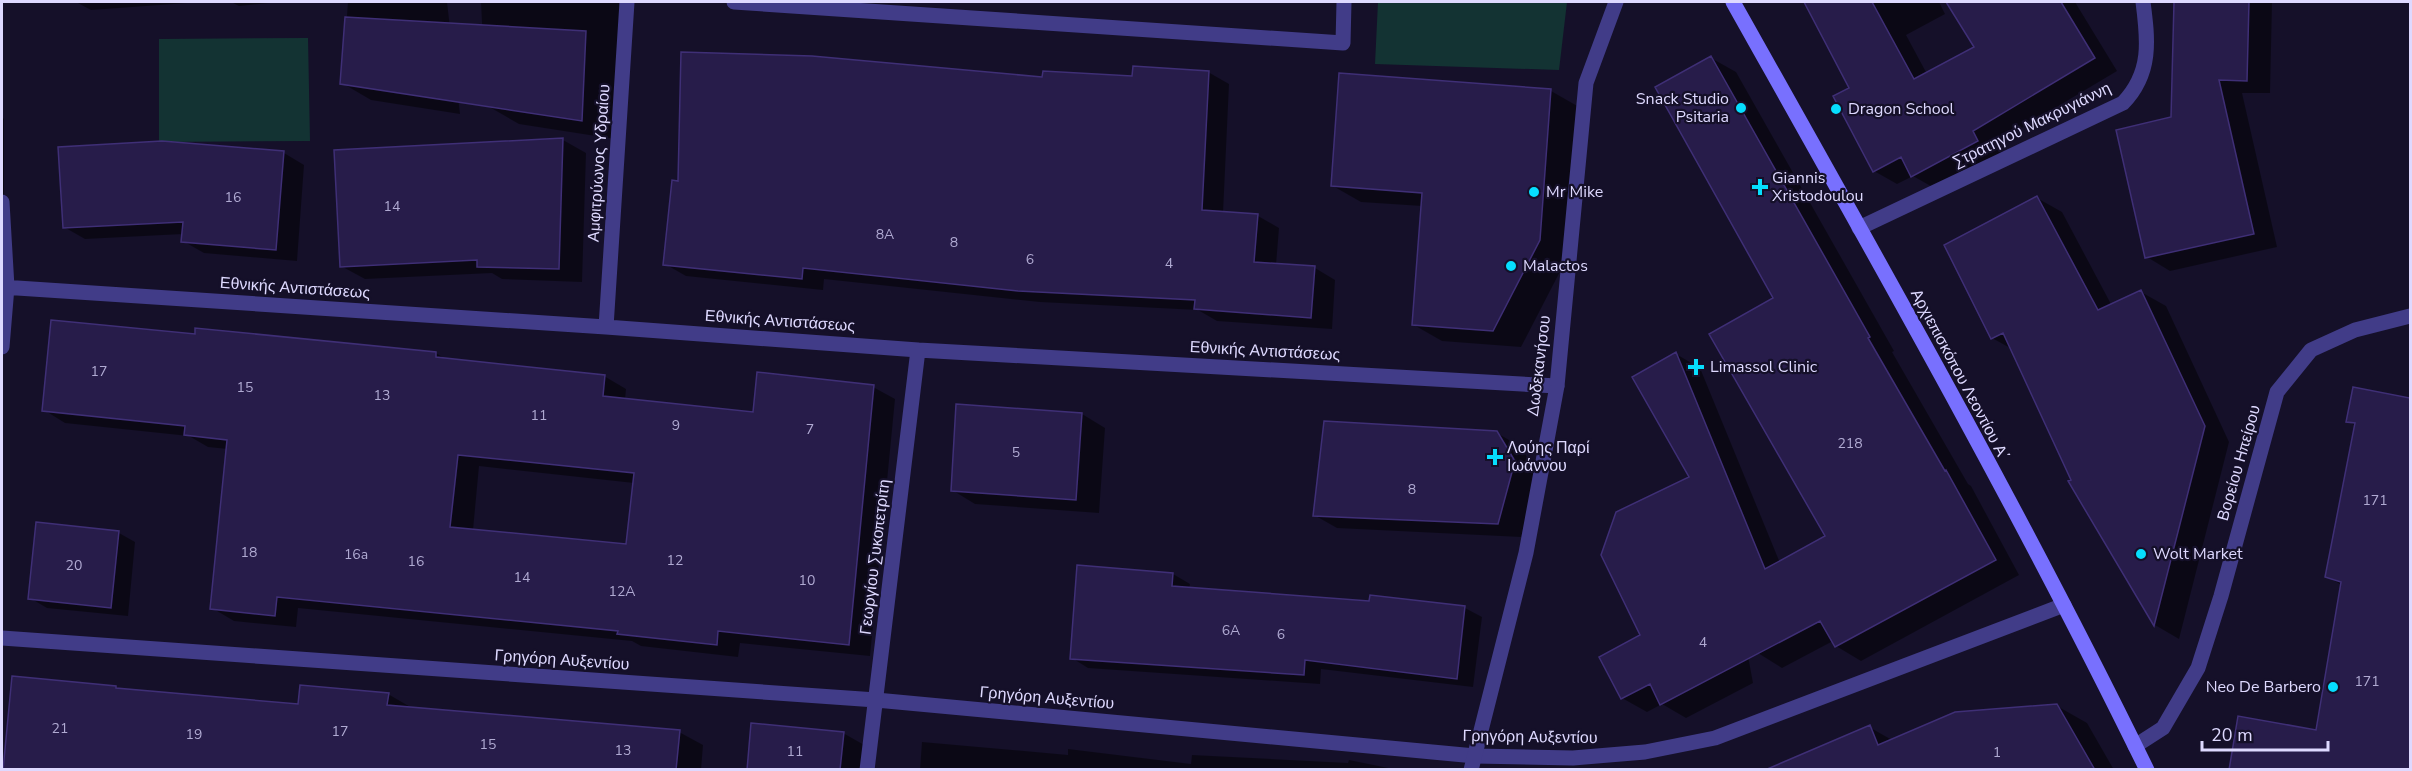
<svg xmlns="http://www.w3.org/2000/svg" width="2412" height="771" font-family="'Nunito Sans',sans-serif">
<style>
.green{fill:#133333}
.shadow{fill:#0007;fill-rule:evenodd}
.building{fill:#271c4a;stroke:#3f2f76;stroke-width:1.5;fill-rule:evenodd}
.lines{fill:none;stroke-linecap:round;stroke-linejoin:round}
.minor{stroke:#413c88;stroke-width:15}
.tertiary{stroke:#413c88;stroke-width:15}
.secondary{stroke:#7870fe;stroke-width:15}
.poi-dot{fill:#06defe;stroke:#151029;stroke-width:2}
.labels{text-anchor:middle;dominant-baseline:central;stroke-width:4.5;stroke-linejoin:round;paint-order:stroke}
.number-label{font-size:14px;fill:#b0aad2}
.poi-label{font-size:16px;fill:#ded9ff;stroke:#151029;text-anchor:start}
.street-label{font-size:16px;fill:#ded9ff;stroke:#151029}
</style>
<rect width="100%" height="100%" fill="#151029"/>
<path class="green" d="M1378 2H1567L1559 70 1375 64Z
M308 38 310 141 159 142V39Z"/>
<path class="shadow" d="M76 2H201L91 10Z
M231 2H280L239 6Z
M348 2H447L460 114 371 100 342 83Z
M481 2H624L615 139 519 124 486 105Z
M1805 2H1939L1945 14 1906 35 1927 74 1976 47 1965 30 2014 2H2075L2117 71 1995 144 2001 154 1936 189 1913 176 1897 184 1874 171 1851 88Z
M2175 2H2272L2270 93H2242L2277 247 2170 271 2147 257 2172 119Z
M1711 58 1736 72 1894 351 1892 352 1968 484 1971 486 2019 575 1861 661 1836 646 1833 641 1782 668 1758 653 1741 618 1753 683 1686 718 1662 704 1647 712 1622 698 1691 478 1676 354 1700 368 1780 563 1827 537 1775 298Z
M1208 72 1229 84 1223 213 1258 216 1279 228 1276 265 1315 268 1335 280 1332 329 1217 321 1198 310 1040 302 824 279 823 290 686 276 665 264 679 182 1044 79 1134 77Z
M1551 91 1579 107 1568 256 1521 347 1442 341 1414 325 1422 206 1361 202 1333 186Z
M2 117 4 119V242H2Z
M563 140 586 153 582 282 502 279 492 273 365 279 341 266Z
M284 153 304 165 297 261 204 253 183 241V234L85 239 64 227Z
M2037 198 2062 212 2112 306 2141 292 2166 306 2229 442 2179 639 2155 625 2070 482 2073 481 2012 349 1992 338Z
M196 336 436 353 447 360 604 376 626 389 625 400 754 413 873 387 895 399 870 656 740 643 738 657 641 646 632 641 298 608 296 627 234 621 212 608 228 449 208 447 189 436 65 423 44 410ZM479 466 634 483 628 546 473 530Z
M2354 389 2410 400V770H2230L2318 732 2342 585 2327 577 2356 426 2348 421Z
M1082 414 1105 428 1099 513 975 504 952 490Z
M1497 433 1521 447 1538 476 1521 537 1337 528 1314 515Z
M119 533 135 542 128 616 47 608 30 598Z
M1173 574 1190 584 1189 589 1370 603 1371 596 1465 608 1482 617 1473 687 1321 669 1320 684 1088 668 1072 658Z
M120 690 300 705 388 694 412 708 679 732 703 745 701 770H4Z
M2057 706 2087 723 2114 770H1806L1869 727 1892 740Z
M843 733 866 746 864 770H748Z
M922 742 1068 755V749L1191 764 1192 755 1348 763 1349 760 1398 770H920Z"/>
<path class="building" d="M1804 2H1872L1914 79 1974 47 1946 2H2061L2095 58 1973 131 1978 141 1911 177 1901 157 1873 172 1833 96 1849 88Z
M2174 2H2249L2247 81 2219 80 2254 234 2145 258 2116 130 2171 117Z
M345 17 586 31 582 121 340 84Z
M681 52 812 56 1042 77 1043 71 1132 76 1133 66 1209 71 1202 210 1258 214 1254 262 1315 266 1311 318 1194 309 1195 300 1018 291 803 268 802 279 663 265 672 180 678 181Z
M1711 56 1870 337 1868 338 1945 471 1946 470 1996 560 1835 647 1820 621 1660 705 1650 684 1621 699 1599 657 1640 635 1601 555 1616 512 1689 477 1632 377 1676 352 1765 569 1825 536 1709 334 1773 298 1655 87Z
M1339 73 1551 89 1540 240 1493 331 1412 325 1422 193 1331 186Z
M563 138 559 269 477 267V260L340 267 334 150Z
M162 141 284 151 276 250 181 242 183 222 63 228 58 147Z
M2037 196 2098 310 2141 290 2205 426 2154 626 2068 481 2071 480 2003 333 1991 339 1944 245Z
M51 320 195 334V328L436 352V357L605 375 603 396 753 412 757 372 874 385 849 645 718 631 717 645 617 634 618 631 277 597 275 616 210 609 227 440 184 435 185 426 42 411ZM458 455 634 473 626 544 450 527Z
M2353 387 2410 398V770H2229L2238 716 2316 730 2341 582 2325 577 2355 423 2346 422Z
M956 404 1082 413 1076 500 951 491Z
M1324 421 1497 431 1515 461 1498 524 1313 516Z
M36 522 119 531 111 608 28 599Z
M1077 565 1173 573 1172 586 1369 601 1370 595 1465 606 1457 679 1305 660 1304 675 1070 659Z
M12 676 116 686V688L298 704 300 685 389 693 387 705 680 730 676 770H3Z
M2057 704 2095 770H1765L1870 725 1878 745 1955 712Z
M751 723 844 732 840 770H747Z"/>
<g class="lines">
<path class="minor" d="M734 2 1343 43 1344 2
M2 202 7 287 2 347
M1859 228 2123 103C2152 73 2148 40 2143 2
M2 287 606 327 918 350 1557 386
M606 327 627 2
M2 638 876 700 1475 756 1573 758 1645 752 1715 738 2064 605
M2135 746 2163 728 2198 668 2221 596 2277 392 2311 350 2355 330 2410 316
M867 770 918 350"/>
<path class="tertiary" d="M1471 770 1526 553 1557 386 1586 83 1616 2"/>
<path class="secondary" d="M1733 2C1875 255 2019 508 2147 770"/>
</g>
<g class="poi-dot">
<circle cx="1741" cy="108" r="6"/>
<circle cx="1836" cy="109" r="6"/>
<path d="M1757 178h6v6h6v6h-6v6h-6v-6h-6v-6h6z"/>
<circle cx="1534" cy="192" r="6"/>
<circle cx="1511" cy="266" r="6"/>
<path d="M1693 358h6v6h6v6h-6v6h-6v-6h-6v-6h6z"/>
<path d="M1492 448h6v6h6v6h-6v6h-6v-6h-6v-6h6z"/>
<circle cx="2141" cy="554" r="6"/>
<circle cx="2333" cy="687" r="6"/>
</g>
<g class="labels">
<g class="number-label">
<text x="233" y="197">16</text>
<text x="392" y="206">14</text>
<text x="885" y="234">8A</text>
<text x="954" y="242">8</text>
<text x="1030" y="259">6</text>
<text x="1169" y="263">4</text>
<text x="99" y="371">17</text>
<text x="245" y="387">15</text>
<text x="382" y="395">13</text>
<text x="539" y="415">11</text>
<text x="676" y="425">9</text>
<text x="810" y="429">7</text>
<text x="1850" y="443">218</text>
<text x="1016" y="452">5</text>
<text x="1412" y="489">8</text>
<text x="2375" y="500">171</text>
<text x="249" y="552">18</text>
<text x="356" y="554">16a</text>
<text x="675" y="560">12</text>
<text x="416" y="561">16</text>
<text x="74" y="565">20</text>
<text x="522" y="577">14</text>
<text x="807" y="580">10</text>
<text x="622" y="591">12A</text>
<text x="1231" y="630">6A</text>
<text x="1281" y="634">6</text>
<text x="1703" y="642">4</text>
<text x="2367" y="681">171</text>
<text x="60" y="728">21</text>
<text x="340" y="731">17</text>
<text x="194" y="734">19</text>
<text x="488" y="744">15</text>
<text x="623" y="750">13</text>
<text x="795" y="751">11</text>
<text x="1997" y="752">1</text>
</g>
<g class="poi-label">
<text x="1729" y="99" text-anchor="end">Snack Studio<tspan x="1729" dy="18">Psitaria</tspan></text>
<text x="1848" y="109">Dragon School</text>
<text x="1772" y="178">Giannis<tspan x="1772" dy="18">Xristodoulou</tspan></text>
<text x="1546" y="192">Mr Mike</text>
<text x="1523" y="266">Malactos</text>
<text x="1710" y="367">Limassol Clinic</text>
<text x="1507" y="448">Λούης Παρί<tspan x="1507" dy="18">Ιωάννου</tspan></text>
<text x="2153" y="554">Wolt Market</text>
<text x="2321" y="687" text-anchor="end">Neo De Barbero</text>
</g>
<g class="street-label">
<text transform="translate(2032 125) rotate(-26)">Στρατηγού Μακρυγιάννη</text>
<text transform="translate(599 163) rotate(-86)">Αμφιτρύωνος Υδραίου</text>
<text transform="translate(295 288) rotate(4)">Εθνικής Αντιστάσεως</text>
<text transform="translate(780 321) rotate(4)">Εθνικής Αντιστάσεως</text>
<text transform="translate(1265 351) rotate(3)">Εθνικής Αντιστάσεως</text>
<text transform="translate(1539 366) rotate(-83)">Δωδεκανήσου</text>
<text transform="translate(1960 375) rotate(62)">Αρχιεπισκόπου Λεοντίου Α΄</text>
<text transform="translate(2239 463) rotate(-74)">Βορείου Ηπείρου</text>
<text transform="translate(875 557) rotate(-83)">Γεωργίου Συκοπετρίτη</text>
<text transform="translate(562 660) rotate(4)">Γρηγόρη Αυξεντίου</text>
<text transform="translate(1047 698) rotate(5)">Γρηγόρη Αυξεντίου</text>
<text transform="translate(1530 737) rotate(1)">Γρηγόρη Αυξεντίου</text>
</g>
</g>
<rect width="2412" height="771" fill="none" stroke="#ded9ff" stroke-width="6"/>
<path d="M2202 741v9h126v-9" fill="none" stroke="#ded9ff" stroke-width="3"/>
<text x="2211" y="741" font-size="18" fill="#ded9ff" stroke="#151029" stroke-width="4.5" paint-order="stroke">20 m</text>
</svg>
